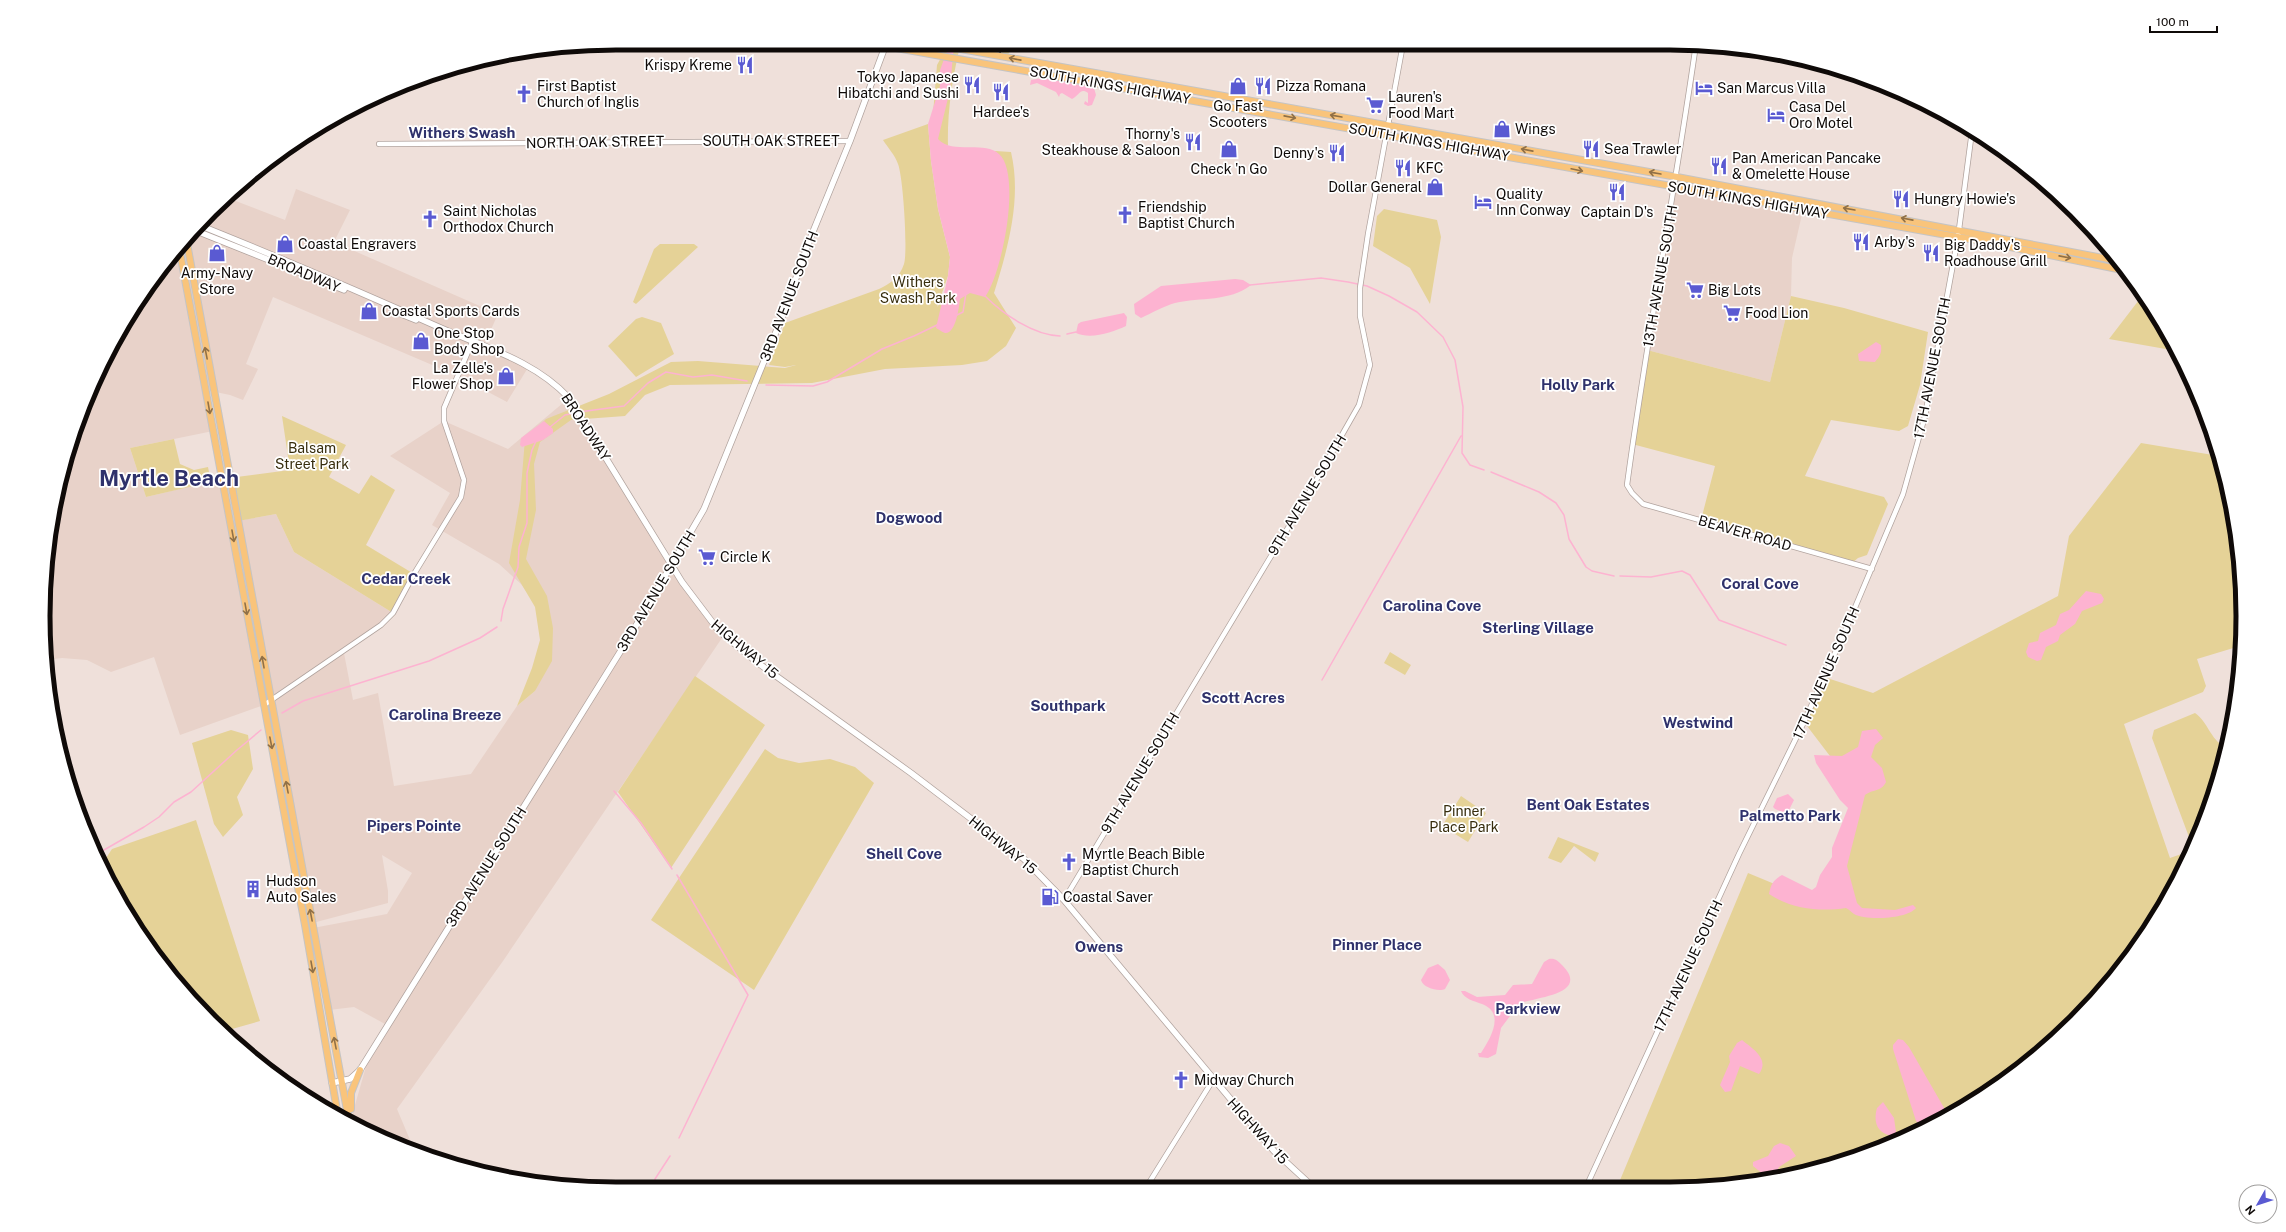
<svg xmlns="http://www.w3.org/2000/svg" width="2286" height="1232" font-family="'Public Sans',sans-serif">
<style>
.built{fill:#e8d2c9}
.green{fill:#e5d297}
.water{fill:#fdb3d1}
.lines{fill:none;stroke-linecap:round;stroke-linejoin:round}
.stream{stroke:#fdb3d1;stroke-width:1.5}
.tertiary-casing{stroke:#b1a39e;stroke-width:6}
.secondary-casing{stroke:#b1a39e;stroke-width:7}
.primary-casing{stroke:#c5c4c4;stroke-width:8}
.tertiary{stroke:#fff;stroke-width:4.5}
.secondary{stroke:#fff;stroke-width:5.5}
.primary{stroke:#f9c47b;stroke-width:6}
.rail{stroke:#282220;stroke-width:1.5;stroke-dasharray:2 4;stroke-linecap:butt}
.oneway{stroke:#907047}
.labels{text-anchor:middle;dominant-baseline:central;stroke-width:3.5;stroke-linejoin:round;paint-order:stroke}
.poi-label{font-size:14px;fill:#0f0a08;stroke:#fff;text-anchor:start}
.street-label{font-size:14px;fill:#0f0a08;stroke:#fff}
.park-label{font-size:14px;fill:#372d0d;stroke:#fff}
.neighbourhood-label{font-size:15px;font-weight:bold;fill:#2f316b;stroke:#fff}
.town-label{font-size:22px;font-weight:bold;fill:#2f316b;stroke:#fff}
.rim{fill:none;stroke:#0f0a08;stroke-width:5}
</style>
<rect width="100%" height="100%" fill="#efe0da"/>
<path class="built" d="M1676 188 1803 210 1792 258 1791 296 1770 382 1647 350Z
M296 189 350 210 334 242 498 314 484 345 529 366 507 402 458 376 273 297 246 364 258 369 243 400 230 395 206 390 213 431 130 448 146 497 222 479 231 522 276 514 294 552 393 613 381 625 343 648 353 700 378 693 394 786 471 774 517 706 535 691 553 628 521 584 499 564 432 525 450 493 390 456 444 421 508 449 569 398 672 565 724 635 503 961 397 1109 413 1147 354 1123 353 1112 369 1056 385 1024 354 1007 329 1010 313 928 387 914 412 873 382 855 388 891V903L305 925 264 705 180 735 154 657 111 672 87 660 62 658 45 660 44 654V578L62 468 87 397 139 298 185 238 228 198 285 220Z"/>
<path class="green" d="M949 43H1013L1008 55 960 46C952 80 947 113 948 148L1011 152C1022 199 1008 248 994 293L1016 328 1006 346 987 361 962 365 885 369 812 383 670 385 645 395 625 416 571 420 540 442 534 464 536 510 526 559 547 596 553 628 552 661 535 691 517 706 532 668 540 640 535 607 509 563 520 500 525 439 546 419 609 394 671 362 698 361 785 368 796 365 785 367 769 365 785 323 879 289C890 284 900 277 904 264 908 251 903 176 898 164 895 155 888 148 883 140L928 124 931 161 938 209 950 257 948 276 937 307 949 292 951 245 933 114 937 65Z
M1384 209 1437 220 1441 237 1430 304 1410 268 1373 246 1377 216Z
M660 244H694L698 247 636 304 633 302 654 249Z
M1791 296 1844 308 1928 332 1920 385 1908 426 1899 431 1831 420 1805 476 1884 497 1888 504 1867 555 1858 558 1852 563 1701 520 1715 466 1632 444 1647 350 1770 382Z
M2142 296 2177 351 2109 339Z
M642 317 661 323 674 354 636 377 608 346 636 319Z
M282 416 346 445 329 477 359 494 371 475 395 490 366 545 414 574 393 613 294 552 276 514 238 521 229 478 290 470Z
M174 439 180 464 194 470 208 467 211 482 146 497 130 448Z
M2141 443 2219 456 2223 467 2242 578 2240 646 2197 659 2206 686 2203 692 2124 724 2170 858 2190 851 2166 902 2075 1021 1988 1093 1854 1159 1745 1184 1618 1185 1748 873 1820 903 1862 798 1804 722 1824 677 1873 693 2058 596 2069 536Z
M1390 652 1411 665 1405 675 1384 663Z
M695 676 765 725 671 868 618 792Z
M2195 713C2208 722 2210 739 2225 747L2213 800 2192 845 2152 738 2154 730Z
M231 730 248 735 253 769 237 797 243 815 223 837 214 824 192 743Z
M765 749 778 758 799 763 830 759 855 767 874 783 754 990 651 920Z
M1461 796 1486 813 1468 842 1442 826Z
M196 820 260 1021 225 1031 185 994 139 934 102 864 112 849Z
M1558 837 1599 853 1595 862 1574 846 1561 863 1548 858Z"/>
<path class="water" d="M950 43H957L953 54 950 90 938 139C953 155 984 140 999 154 1022 174 1002 274 985 297L970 293 960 299C959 307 956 334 945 333 942 332 938 329 936 328L948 276 950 257 938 209 931 161 928 124 940 86V70Z
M1043 78 1094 88 1096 95 1092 105 1088 106 1084 104 1085 101 1088 103V93C1080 87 1079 96 1072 99L1062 93 1060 94 1059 97 1056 92 1037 83 1030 85 1031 80Z
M1235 279 1243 280 1251 285C1229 302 1201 297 1175 303 1164 306 1152 313 1141 318L1135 314 1134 304 1161 286Z
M1124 313 1127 317 1126 326C1113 332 1091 340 1076 333L1078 324 1081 322Z
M1876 342 1881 345C1882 353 1880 356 1875 362L1859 361 1858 354Z
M544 421 553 429V433L543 440 522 447 520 445 521 438Z
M2086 591 2101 594 2104 599 2102 603 2082 611 2075 624 2060 635 2058 641 2046 647 2041 660 2037 661 2028 657 2026 652 2029 643 2038 641 2040 633 2056 625 2060 614 2069 610Z
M1876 729 1883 738 1875 745 1871 757 1882 768 1886 782C1881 792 1873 789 1865 795L1847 866 1857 903 1862 908 1895 910 1913 905 1916 908C1907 919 1866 921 1854 914 1851 912 1850 910 1846 908 1820 912 1791 909 1769 894 1771 884 1773 880 1782 875L1812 890 1816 887 1820 875 1832 857V848L1848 808 1840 800 1816 763 1814 755 1842 756 1858 747 1862 731Z
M1788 794 1794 800 1787 814 1775 809 1773 807 1777 798Z
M1549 959C1555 958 1558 961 1562 965 1592 995 1532 997 1519 1004L1501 1028 1496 1054 1488 1058 1479 1057 1478 1053H1481C1490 1039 1506 1013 1482 1004 1474 1001 1464 999 1461 991H1465L1477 997 1505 995 1513 985 1532 984 1544 962Z
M1438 964 1445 970 1450 980 1445 989C1439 992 1423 988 1421 980L1428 968Z
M1898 1039 1903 1040 1909 1047 1947 1113 1920 1126 1916 1121 1893 1049V1045Z
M1742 1040C1753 1049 1770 1059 1759 1074L1740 1066 1731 1091 1725 1092 1720 1085 1730 1062 1729 1056 1737 1043Z
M1883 1102 1894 1118 1896 1132 1893 1136C1877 1134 1873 1122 1877 1108Z
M1780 1143 1789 1146 1796 1156 1779 1167 1776 1173V1177L1766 1179 1763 1174 1753 1166V1162L1768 1156 1774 1146Z"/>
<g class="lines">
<path class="stream" d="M1250 285 1321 278 1348 282 1367 286 1389 296 1417 312 1443 337 1455 360 1463 407 1462 453 1470 465 1484 470
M985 296C1003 314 1033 335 1060 336
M955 316 963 312 966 293
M1067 334 1076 332
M766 385 813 386 827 382 882 349 914 336 937 325
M579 412 624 406 648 383 666 372 693 377 712 375 747 381
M550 427 565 415 575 413
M1491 472 1539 492 1556 503 1564 515 1569 539 1586 567 1592 571 1614 576
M2221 490H2227
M1620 576 1651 577 1682 571 1690 575 1719 620 1786 645
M501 621 503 609 518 567 519 547 527 523V473L532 450 536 441
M1322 680 1461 436
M282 713 303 701 429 661 480 638 497 627
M614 791 641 823 672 869
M97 854 144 827 159 817 174 802 191 792 237 750 261 730
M677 875 748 995 679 1138
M656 1188 655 1179 670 1156"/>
<g class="tertiary-casing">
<path id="tertiary" d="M1696 44C1675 191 1647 337 1627 485L1632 493 1643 504 1872 569
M379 144C536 142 693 141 850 141
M264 705 381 625 393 613 414 574 461 497 464 480 444 421V408L473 340
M1064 900 1306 498 1359 405 1370 365 1360 316V288L1368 234 1403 44
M1587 1185 1739 854 1804 722 1848 624 1903 494 1925 416 1958 237 1972 131
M1147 1186 1213 1080"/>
</g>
<g class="secondary-casing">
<path id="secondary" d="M199 225C278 257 356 290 434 325 480 346 533 359 569 398L682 582 719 631 758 663 911 773 1024 859 1064 900 1274 1151 1311 1185
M194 230 344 290
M396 312 416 320
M332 1083 350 1079 360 1070 630 636 704 509 782 317 810 239 850 141 886 44"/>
</g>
<g class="primary-casing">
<path id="primary" d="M927 43 1677 177 2119 261
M591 45 885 46 1986 242 2127 271
M186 238 349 1121
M179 247 305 925 338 1116
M351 1109V1093L360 1070"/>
</g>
<use href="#tertiary" class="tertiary"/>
<use href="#secondary" class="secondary"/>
<use href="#primary" class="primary"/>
<path class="rail" d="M964 43 1001 52 1007 50 1010 43"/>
</g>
<defs><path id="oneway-shaft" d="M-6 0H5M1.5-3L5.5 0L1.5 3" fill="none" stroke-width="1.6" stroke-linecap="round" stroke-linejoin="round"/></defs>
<g class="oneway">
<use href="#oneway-shaft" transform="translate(1015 59) rotate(-169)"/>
<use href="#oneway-shaft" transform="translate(1336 116) rotate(-170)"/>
<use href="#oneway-shaft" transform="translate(1290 117) rotate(11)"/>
<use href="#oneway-shaft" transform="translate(1527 150) rotate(-169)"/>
<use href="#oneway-shaft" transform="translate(1577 170) rotate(12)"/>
<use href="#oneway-shaft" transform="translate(1655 173) rotate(-170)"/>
<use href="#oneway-shaft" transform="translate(1849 209) rotate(-170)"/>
<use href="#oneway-shaft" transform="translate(1907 219) rotate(-169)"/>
<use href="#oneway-shaft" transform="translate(2065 257) rotate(11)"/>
<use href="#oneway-shaft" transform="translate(206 353) rotate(-101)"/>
<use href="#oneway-shaft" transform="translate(209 408) rotate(80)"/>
<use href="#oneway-shaft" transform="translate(233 536) rotate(80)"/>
<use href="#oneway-shaft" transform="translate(246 609) rotate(80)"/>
<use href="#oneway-shaft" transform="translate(263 662) rotate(-100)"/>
<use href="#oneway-shaft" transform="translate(271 743) rotate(79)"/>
<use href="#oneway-shaft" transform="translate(287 787) rotate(-101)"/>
<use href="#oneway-shaft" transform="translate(311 915) rotate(-101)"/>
<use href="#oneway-shaft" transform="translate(312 967) rotate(80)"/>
<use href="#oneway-shaft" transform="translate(335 1043) rotate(-101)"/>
</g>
<defs>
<g id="restaurant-bare" transform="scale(1.38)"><path d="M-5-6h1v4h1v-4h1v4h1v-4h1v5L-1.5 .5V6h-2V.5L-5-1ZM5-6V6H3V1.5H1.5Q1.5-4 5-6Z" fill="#5a5ad2" stroke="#fff" stroke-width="2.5" paint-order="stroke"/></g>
<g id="shop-bare" transform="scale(1.38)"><path d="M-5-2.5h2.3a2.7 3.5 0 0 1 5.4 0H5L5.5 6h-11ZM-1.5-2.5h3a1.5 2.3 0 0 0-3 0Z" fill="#5a5ad2" stroke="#fff" stroke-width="2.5" paint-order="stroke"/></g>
<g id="hotel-bare" transform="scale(1.38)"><path d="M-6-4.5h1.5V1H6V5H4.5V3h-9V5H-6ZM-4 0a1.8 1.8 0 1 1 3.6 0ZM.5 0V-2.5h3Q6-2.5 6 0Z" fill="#5a5ad2" stroke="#fff" stroke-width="2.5" paint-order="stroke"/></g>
<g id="church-bare" transform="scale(1.38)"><path d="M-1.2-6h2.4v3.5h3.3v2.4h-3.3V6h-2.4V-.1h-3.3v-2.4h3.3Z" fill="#5a5ad2" stroke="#fff" stroke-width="2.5" paint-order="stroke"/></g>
<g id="supermarket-bare" transform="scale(1.38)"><path d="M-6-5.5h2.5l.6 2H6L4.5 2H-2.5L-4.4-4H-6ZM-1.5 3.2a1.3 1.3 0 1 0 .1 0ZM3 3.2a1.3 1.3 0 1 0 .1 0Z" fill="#5a5ad2" stroke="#fff" stroke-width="2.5" paint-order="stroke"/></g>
<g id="building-bare" transform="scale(1.38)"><path d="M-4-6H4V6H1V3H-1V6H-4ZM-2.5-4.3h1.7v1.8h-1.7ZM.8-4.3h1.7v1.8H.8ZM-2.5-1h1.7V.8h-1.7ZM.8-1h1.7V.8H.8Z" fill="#5a5ad2" stroke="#fff" stroke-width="2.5" paint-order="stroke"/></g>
<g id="fuel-bare" transform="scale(1.38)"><path d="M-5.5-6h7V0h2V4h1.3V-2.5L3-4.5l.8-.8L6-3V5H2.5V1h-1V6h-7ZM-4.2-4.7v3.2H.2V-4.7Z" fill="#5a5ad2" stroke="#fff" stroke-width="2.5" paint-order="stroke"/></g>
</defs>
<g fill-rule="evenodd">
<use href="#restaurant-bare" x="745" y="65"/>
<use href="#restaurant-bare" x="972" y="85"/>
<use href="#shop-bare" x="1238" y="86"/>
<use href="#restaurant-bare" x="1263" y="86"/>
<use href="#hotel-bare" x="1704" y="88"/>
<use href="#restaurant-bare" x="1001" y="92"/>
<use href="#church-bare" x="524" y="94"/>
<use href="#supermarket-bare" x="1375" y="105"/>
<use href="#hotel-bare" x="1776" y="115"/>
<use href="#shop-bare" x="1502" y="129"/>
<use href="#restaurant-bare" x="1193" y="142"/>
<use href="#shop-bare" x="1229" y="149"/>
<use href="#restaurant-bare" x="1591" y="149"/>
<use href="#restaurant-bare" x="1337" y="153"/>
<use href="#restaurant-bare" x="1719" y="166"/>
<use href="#restaurant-bare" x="1403" y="168"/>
<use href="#shop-bare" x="1435" y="187"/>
<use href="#restaurant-bare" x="1617" y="192"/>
<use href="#restaurant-bare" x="1901" y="199"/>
<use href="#hotel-bare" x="1483" y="202"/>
<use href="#church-bare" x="1125" y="215"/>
<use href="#church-bare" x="430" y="219"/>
<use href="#restaurant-bare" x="1861" y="242"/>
<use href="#shop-bare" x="285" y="244"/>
<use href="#shop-bare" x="217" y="253"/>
<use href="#restaurant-bare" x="1931" y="253"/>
<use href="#supermarket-bare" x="1695" y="290"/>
<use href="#shop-bare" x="369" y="311"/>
<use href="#supermarket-bare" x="1732" y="313"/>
<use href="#shop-bare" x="421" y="341"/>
<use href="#shop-bare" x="506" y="376"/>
<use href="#supermarket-bare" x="707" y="557"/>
<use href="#church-bare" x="1069" y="862"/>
<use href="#building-bare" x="253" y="889"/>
<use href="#fuel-bare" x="1050" y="897"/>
<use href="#church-bare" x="1181" y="1080"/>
</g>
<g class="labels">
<g class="poi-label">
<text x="732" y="65" text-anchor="end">Krispy Kreme</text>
<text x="959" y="77" text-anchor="end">Tokyo Japanese<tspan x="959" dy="16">Hibatchi and Sushi</tspan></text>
<text x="537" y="86">First Baptist<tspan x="537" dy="16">Church of Inglis</tspan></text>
<text x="1276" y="86">Pizza Romana</text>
<text x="1717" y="88">San Marcus Villa</text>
<text x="1388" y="97">Lauren's<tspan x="1388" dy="16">Food Mart</tspan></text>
<text x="1238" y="106" text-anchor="middle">Go Fast<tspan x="1238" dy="16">Scooters</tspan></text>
<text x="1789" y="107">Casa Del<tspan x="1789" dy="16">Oro Motel</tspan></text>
<text x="1001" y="112" text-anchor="middle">Hardee's</text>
<text x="1515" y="129">Wings</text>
<text x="1180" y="134" text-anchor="end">Thorny's<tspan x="1180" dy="16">Steakhouse &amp; Saloon</tspan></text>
<text x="1604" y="149">Sea Trawler</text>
<text x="1324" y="153" text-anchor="end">Denny's</text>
<text x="1732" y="158">Pan American Pancake<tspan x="1732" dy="16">&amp; Omelette House</tspan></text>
<text x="1416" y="168">KFC</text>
<text x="1229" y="169" text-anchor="middle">Check 'n Go</text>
<text x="1422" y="187" text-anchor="end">Dollar General</text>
<text x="1496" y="194">Quality<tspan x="1496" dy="16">Inn Conway</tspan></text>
<text x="1914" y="199">Hungry Howie's</text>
<text x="1138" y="207">Friendship<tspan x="1138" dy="16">Baptist Church</tspan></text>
<text x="443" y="211">Saint Nicholas<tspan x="443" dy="16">Orthodox Church</tspan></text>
<text x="1617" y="212" text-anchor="middle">Captain D's</text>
<text x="1874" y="242">Arby's</text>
<text x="298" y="244">Coastal Engravers</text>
<text x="1944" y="245">Big Daddy's<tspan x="1944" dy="16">Roadhouse Grill</tspan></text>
<text x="217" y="273" text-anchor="middle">Army-Navy<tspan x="217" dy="16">Store</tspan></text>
<text x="1708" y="290">Big Lots</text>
<text x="382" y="311">Coastal Sports Cards</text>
<text x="1745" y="313">Food Lion</text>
<text x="434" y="333">One Stop<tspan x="434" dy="16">Body Shop</tspan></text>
<text x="493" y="368" text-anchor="end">La Zelle's<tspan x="493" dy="16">Flower Shop</tspan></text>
<text x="720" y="557">Circle K</text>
<text x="1082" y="854">Myrtle Beach Bible<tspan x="1082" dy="16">Baptist Church</tspan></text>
<text x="266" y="881">Hudson<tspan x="266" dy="16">Auto Sales</tspan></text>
<text x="1063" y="897">Coastal Saver</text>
<text x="1194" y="1080">Midway Church</text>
</g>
<g class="street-label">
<text transform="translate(1110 85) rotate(10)">SOUTH KINGS HIGHWAY</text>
<text x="771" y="141">SOUTH OAK STREET</text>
<text transform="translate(595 142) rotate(-1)">NORTH OAK STREET</text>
<text transform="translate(1429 142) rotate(10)">SOUTH KINGS HIGHWAY</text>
<text transform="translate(1748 200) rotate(10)">SOUTH KINGS HIGHWAY</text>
<text transform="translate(304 273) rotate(23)">BROADWAY</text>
<text transform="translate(1660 276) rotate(-80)">13TH AVENUE SOUTH</text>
<text transform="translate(789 296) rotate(-69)">3RD AVENUE SOUTH</text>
<text transform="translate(1932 368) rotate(-79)">17TH AVENUE SOUTH</text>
<text transform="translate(586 427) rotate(57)">BROADWAY</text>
<text transform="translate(1307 495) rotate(-59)">9TH AVENUE SOUTH</text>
<text transform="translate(1745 533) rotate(16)">BEAVER ROAD</text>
<text transform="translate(656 591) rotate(-59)">3RD AVENUE SOUTH</text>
<text transform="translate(745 649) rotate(40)">HIGHWAY 15</text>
<text transform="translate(1826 673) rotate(-66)">17TH AVENUE SOUTH</text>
<text transform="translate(1140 773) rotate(-59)">9TH AVENUE SOUTH</text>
<text transform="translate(1003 845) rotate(39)">HIGHWAY 15</text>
<text transform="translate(486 867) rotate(-58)">3RD AVENUE SOUTH</text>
<text transform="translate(1688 966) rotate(-65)">17TH AVENUE SOUTH</text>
<text transform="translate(1258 1131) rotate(48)">HIGHWAY 15</text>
</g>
<g class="park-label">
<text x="918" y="282">Withers<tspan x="918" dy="16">Swash Park</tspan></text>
<text x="312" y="448">Balsam<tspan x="312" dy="16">Street Park</tspan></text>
<text x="1464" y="811">Pinner<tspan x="1464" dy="16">Place Park</tspan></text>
</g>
<g class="neighbourhood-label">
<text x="462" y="132">Withers Swash</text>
<text x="1578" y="384">Holly Park</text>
<text x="909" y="517">Dogwood</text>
<text x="406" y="578">Cedar Creek</text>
<text x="1760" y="583">Coral Cove</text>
<text x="1432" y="605">Carolina Cove</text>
<text x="1538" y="627">Sterling Village</text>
<text x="1243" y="697">Scott Acres</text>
<text x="1068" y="705">Southpark</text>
<text x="445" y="714">Carolina Breeze</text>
<text x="1698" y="722">Westwind</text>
<text x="1588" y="804">Bent Oak Estates</text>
<text x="1790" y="815">Palmetto Park</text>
<text x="414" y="825">Pipers Pointe</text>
<text x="904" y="853">Shell Cove</text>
<text x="1377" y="944">Pinner Place</text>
<text x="1099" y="946">Owens</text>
<text x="1528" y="1008">Parkview</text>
</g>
<g class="town-label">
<text x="169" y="478">Myrtle Beach</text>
</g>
</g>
<path d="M0 0H2286V1232H0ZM616 50H1670A566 566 0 0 1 2236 616V616A566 566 0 0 1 1670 1182H616A566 566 0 0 1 50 616V616A566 566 0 0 1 616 50Z" fill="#fff" fill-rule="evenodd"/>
<path class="rim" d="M616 50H1670A566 566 0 0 1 2236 616V616A566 566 0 0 1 1670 1182H616A566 566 0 0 1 50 616V616A566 566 0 0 1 616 50Z"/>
<g transform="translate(2258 1204) rotate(231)"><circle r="19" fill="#ffffff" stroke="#9f9d9c"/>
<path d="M0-3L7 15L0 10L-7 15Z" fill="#5a5ad2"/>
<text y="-6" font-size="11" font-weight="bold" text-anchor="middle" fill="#0f0a08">N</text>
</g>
<path d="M2150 26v6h67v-6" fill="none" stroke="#0f0a08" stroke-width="2"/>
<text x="2156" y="26" font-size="12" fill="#0f0a08" stroke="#ffffff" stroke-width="3" paint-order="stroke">100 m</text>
</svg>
